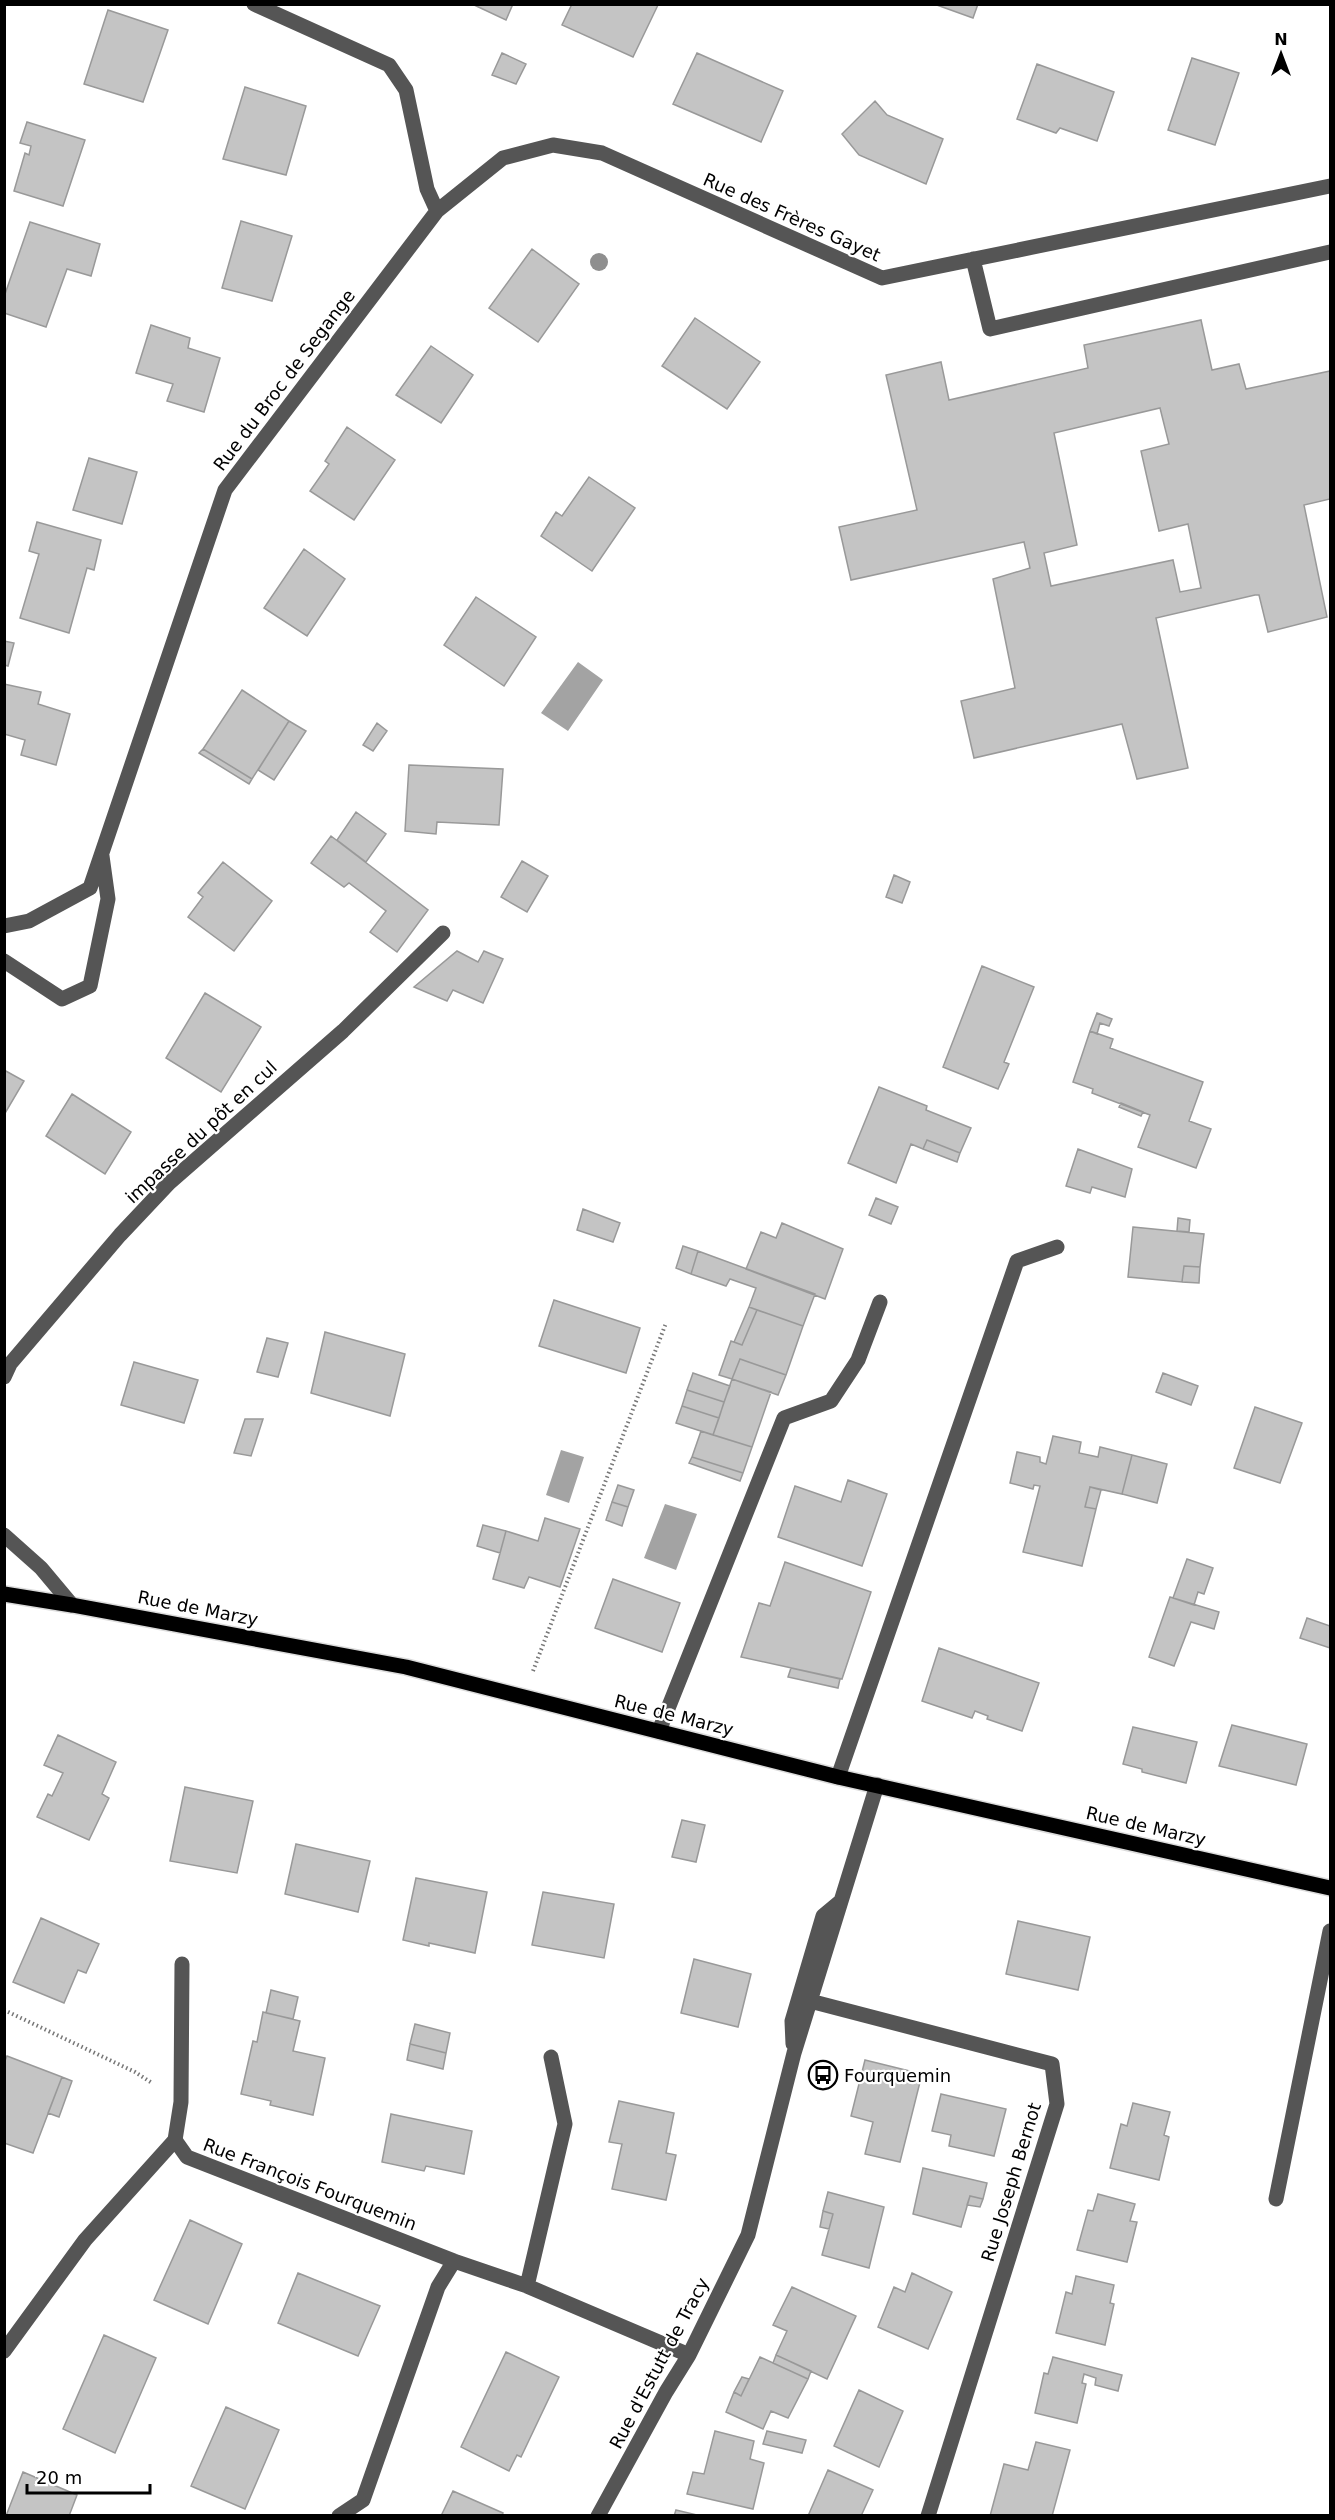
<svg xmlns="http://www.w3.org/2000/svg" width="1335" height="2520" font-family="'DejaVu Sans',sans-serif">
<style>
.water{fill:#a3a3a3}
.building{fill:#c4c4c4;stroke:#999;stroke-width:1.5;fill-rule:evenodd}
.lines{fill:none;stroke-linecap:round;stroke-linejoin:round}
.major-casing{stroke:#dbdbdb;stroke-width:18}
.path{stroke:#777;stroke-width:4;stroke-dasharray:1.5 3;stroke-linecap:butt}
.minor{stroke:#555;stroke-width:15}
.major{stroke:#000;stroke-width:15}
.tree{fill:#8f8f8f}
.labels{text-anchor:middle;dominant-baseline:central;stroke-width:4.5;stroke-linejoin:round;paint-order:stroke}
.street-label{font-size:18px;fill:#000;stroke:#fff}
.poi-label{font-size:18px;fill:#000;stroke:#fff;text-anchor:start}
</style>
<rect width="100%" height="100%" fill="#fff"/>
<path class="water" d="M578 662 603 680 568 731 541 713Z
M561 1450 584 1457 569 1503 546 1495Z
M665 1504 697 1514 676 1570 644 1558Z"/>
<path class="building" d="M472 4H513L506 20Z
M572 4H657L658 5 633 57 562 25Z
M934 4H978L973 18Z
M108 10 168 30 143 102 84 84Z
M502 53 526 64 516 84 492 75Z
M697 53 783 91 761 142 673 104Z
M1192 58 1239 73 1215 145 1168 130Z
M1037 64 1114 92 1097 141 1060 128 1056 133 1017 119Z
M245 87 306 106 286 175 223 159Z
M875 101 887 115 943 139 926 184 859 155 842 134Z
M27 122 85 140 63 206 14 191 25 153 29 155 31 146 20 143Z
M241 221 292 236 272 301 222 288Z
M30 222 100 244 91 276 67 269 46 327 4 313V297Z
M532 249 579 284 538 342 489 308Z
M695 318 760 362 727 409 662 366Z
M1201 320 1212 370 1239 364 1246 389 1330 371V499L1304 505 1327 617 1268 632 1259 595H1255L1156 618 1188 768 1137 779 1122 724 974 758 961 701 1015 688 993 579 1030 568 1024 542 851 580 839 527 917 510 886 375 941 362 949 400 1088 368 1084 345ZM1160 408 1169 444 1141 451 1159 531 1188 524 1201 588 1180 592 1173 560 1051 586 1044 553 1077 545 1054 433Z
M151 325 190 338 188 348 220 358 204 412 167 401 173 384 136 373Z
M431 346 473 375 441 423 396 395Z
M347 427 395 460 354 520 310 491 329 464 325 461Z
M89 458 137 472 122 524 73 510Z
M589 477 635 508 592 571 541 536 556 512 562 516Z
M37 522 101 540 94 570 87 568 69 633 20 618 39 554 29 551Z
M304 549 345 579 307 636 264 608Z
M476 597 536 637 504 686 444 645Z
M4 641 14 643 8 666 4 665Z
M4 684 41 692 38 704 70 714 56 765 21 755 25 740 4 734Z
M242 690 289 721 252 779 203 749Z
M289 721 306 731 274 780 258 770Z
M377 723 387 731 373 751 363 745Z
M203 749 252 779 249 784 199 753Z
M409 765 503 769 499 825 437 822 436 834 405 831Z
M356 812 386 834 366 862 337 840Z
M331 836 428 910 397 952 370 932 386 911 349 883 344 887 311 863Z
M522 861 548 876 527 912 501 897Z
M223 862 272 901 234 951 188 917 203 897 198 893Z
M894 875 910 882 902 903 886 897Z
M457 951 478 962 484 951 503 959 483 1003 453 990 447 1001 414 987Z
M982 966 1034 987 1004 1062 1009 1064 998 1089 943 1067Z
M205 993 261 1027 221 1092 166 1058Z
M1097 1013 1112 1019 1109 1026 1100 1023 1097 1034 1090 1031Z
M1090 1031 1113 1039 1110 1048 1203 1082 1189 1121 1211 1129 1196 1168 1138 1147 1150 1115 1092 1093 1093 1089 1073 1082Z
M4 1070 24 1081 4 1115Z
M879 1087 927 1106 926 1110 971 1128 960 1153 927 1140 923 1149 911 1144 896 1183 848 1163Z
M72 1094 131 1132 105 1174 46 1136Z
M1121 1103 1143 1112 1141 1116 1119 1107Z
M927 1140 960 1153 957 1162 923 1149Z
M1078 1149 1132 1169 1125 1197 1092 1187 1090 1193 1066 1186Z
M876 1198 898 1207 891 1224 869 1215Z
M583 1209 620 1223 613 1242 577 1230Z
M1178 1218 1190 1220 1189 1232 1177 1231Z
M782 1223 843 1249 825 1299 746 1269 761 1232 776 1238Z
M1133 1227 1204 1234 1200 1267 1184 1266 1182 1282 1128 1277Z
M683 1246 698 1251 691 1274 676 1268Z
M698 1251 815 1294 803 1326 749 1307 756 1288 730 1279 726 1286 691 1274Z
M1184 1266 1200 1267 1199 1283 1182 1282Z
M554 1300 640 1328 626 1373 539 1346Z
M749 1307 757 1310 742 1345 734 1342Z
M757 1310 803 1326 786 1375 740 1359 732 1379 719 1375 731 1341 742 1345Z
M325 1332 405 1354 390 1416 311 1393Z
M267 1338 288 1343 278 1377 257 1372Z
M740 1359 786 1375 778 1395 732 1379Z
M134 1362 198 1380 184 1423 121 1405Z
M693 1373 730 1386 724 1402 687 1390Z
M1163 1373 1198 1386 1191 1405 1156 1392Z
M732 1379 771 1392 752 1447 713 1435Z
M687 1390 724 1402 719 1418 682 1406Z
M682 1406 719 1418 713 1435 676 1423Z
M1255 1407 1302 1423 1280 1483 1234 1468Z
M245 1419H263L251 1456 234 1453Z
M701 1431 752 1447 743 1473 692 1457Z
M1053 1436 1081 1442 1079 1453 1098 1457 1100 1447 1132 1455 1122 1494 1090 1487 1085 1507 1096 1509 1082 1566 1023 1552 1040 1486 1034 1485 1033 1489 1010 1483 1017 1452 1040 1457V1462L1046 1464Z
M1132 1455 1167 1464 1157 1503 1122 1494Z
M692 1457 743 1473 740 1481 689 1463Z
M848 1480 887 1494 862 1566 778 1537 795 1486 841 1502Z
M618 1485 634 1490 628 1507 612 1502Z
M1090 1487 1101 1490 1096 1509 1085 1507Z
M612 1502 628 1507 622 1526 606 1520Z
M545 1518 580 1529 560 1587 529 1577 524 1588 493 1579 506 1531 538 1541Z
M483 1525 506 1531 500 1553 477 1546Z
M1187 1559 1213 1568 1204 1594 1198 1592 1194 1605 1173 1598Z
M785 1562 871 1592 842 1679 741 1657 759 1603 770 1606Z
M613 1579 680 1603 662 1652 595 1628Z
M1170 1597 1219 1612 1214 1629 1191 1622 1174 1666 1149 1657Z
M1307 1618 1330 1626V1648L1300 1638Z
M939 1648 1039 1683 1022 1731 987 1719 988 1716 975 1711 972 1718 922 1701Z
M791 1668 840 1679 838 1688 788 1677Z
M1232 1725 1307 1744 1296 1785 1219 1766Z
M1133 1727 1197 1742 1186 1783 1142 1772V1769L1123 1764Z
M58 1735 116 1762 102 1794 109 1798 89 1840 37 1817 48 1794 52 1796 63 1773 44 1765Z
M185 1787 253 1801 237 1873 170 1861Z
M682 1820 705 1825 696 1862 672 1857Z
M296 1844 370 1861 358 1912 285 1894Z
M416 1878 487 1892 475 1953 429 1943V1946L403 1940Z
M543 1892 614 1904 604 1958 532 1945Z
M41 1918 99 1944 86 1973 78 1970 64 2003 13 1982Z
M1018 1921 1090 1937 1078 1990 1006 1974Z
M694 1959 751 1974 738 2027 681 2013Z
M271 1990 298 1997 293 2019 266 2013Z
M263 2012 300 2021 293 2051 325 2058 313 2115 270 2105 271 2101 241 2094 253 2041 257 2042Z
M415 2024 450 2033 446 2053 410 2044Z
M410 2044 446 2053 443 2069 407 2060Z
M7 2056 62 2077 33 2153 4 2143V2063Z
M865 2060 922 2074 900 2162 865 2154 873 2122 851 2116Z
M62 2077 72 2081 59 2117 48 2113Z
M941 2094 1006 2109 994 2156 949 2146 951 2135 932 2131Z
M619 2101 674 2113 666 2153 676 2155 666 2200 612 2189 622 2144 609 2142Z
M1133 2103 1170 2112 1164 2135 1169 2137 1159 2180 1110 2168 1121 2124 1127 2126Z
M391 2114 472 2131 464 2174 426 2166 424 2171 382 2162Z
M923 2168 987 2183 983 2199 970 2196 961 2227 913 2214Z
M828 2192 884 2207 869 2268 822 2255 833 2214 823 2211Z
M1098 2194 1135 2204 1130 2221 1137 2222 1127 2262 1077 2250 1088 2210 1093 2211Z
M970 2196 983 2199 980 2207 967 2205Z
M823 2211 833 2214 829 2229 820 2227Z
M190 2220 242 2244 208 2324 154 2300Z
M298 2273 380 2306 358 2356 278 2323Z
M912 2273 952 2292 928 2349 878 2327 894 2287 905 2292Z
M1076 2276 1114 2285 1110 2303 1114 2304 1105 2345 1056 2333 1066 2292 1072 2294Z
M792 2287 856 2316 827 2379 776 2355 787 2331 773 2325Z
M104 2335 156 2358 115 2453 63 2429Z
M506 2352 559 2377 521 2457 517 2455 509 2471 461 2447Z
M776 2355 811 2371 808 2379 773 2363Z
M760 2357 808 2379 788 2418 771 2411 763 2429 726 2412 734 2392 741 2396Z
M1053 2357 1122 2375 1118 2391 1095 2385 1096 2378 1084 2374 1082 2383 1086 2384 1077 2423 1035 2413 1044 2373 1048 2374Z
M742 2377 749 2379 741 2396 734 2392Z
M859 2390 903 2411 879 2467 834 2446Z
M226 2407 279 2430 245 2509 191 2486Z
M715 2431 754 2441 750 2459 764 2463 753 2509 687 2494 693 2472 704 2474Z
M767 2431 806 2440 802 2453 763 2444Z
M1036 2442 1070 2450 1052 2516H990L1004 2464 1028 2470Z
M828 2470 873 2490 861 2516H808Z
M23 2472 77 2495 69 2516H6Z
M453 2491 503 2513 502 2516H441Z
M676 2510 701 2516H674Z"/>
<g class="lines">
<g class="major-casing">
<path id="major" d="M4 1594 72 1605 406 1667 838 1777 1330 1888"/>
</g>
<path class="path" d="M533 1671 666 1323
M4 2010 135 2072 152 2083"/>
<path class="minor" d="M254 4 389 65 406 90 427 189 437 211
M973 259 990 329 1330 252
M4 926 29 921 90 888 225 490 437 211 503 158 553 145 602 153 882 278 1330 186
M4 961 62 999 90 986 108 899 102 856
M4 1377 10 1364 120 1235 169 1183 343 1031 443 933
M4 1535 41 1568 72 1605
M659 1731 784 1418 831 1401 858 1360 880 1302
M838 1777 1017 1261 1057 1247
M810 2001 1052 2064 1057 2104 928 2516
M793 2044 792 2021 823 1916 841 1901
M175 2140 181 2102 182 1964
M1276 2199 1330 1931
M527 2286 565 2124 551 2057
M4 2351 85 2240 175 2140 187 2157 454 2261 527 2286 689 2355
M339 2516 363 2500 438 2287 454 2261
M598 2516 666 2392 689 2355 748 2235 794 2053 877 1785"/>
<use href="#major" class="major"/>
</g>
<circle class="tree" cx="599" cy="262" r="9"/>
<defs>
<g id="bus-ring" transform="scale(1.5)"><circle r="9.5" fill="#fff" stroke="#000" stroke-width="1.5"/><path d="M-5-6H5V4H4V6H2V4H-2V6H-4V4H-5ZM-3.5-4V0h7V-4ZM-3.5 1.2v1.5H-2V1.2ZM2 1.2v1.5H3.5V1.2Z" fill="#000"/></g>
</defs>
<g fill-rule="evenodd">
<use href="#bus-ring" x="823" y="2075"/>
</g>
<g class="labels">
<g class="street-label">
<text transform="translate(792 217) rotate(24)">Rue des Frères Gayet</text>
<text transform="translate(284 380) rotate(-53)">Rue du Broc de Segange</text>
<text transform="translate(201 1132) rotate(-43)">impasse du pôt en cul</text>
<text transform="translate(198 1608) rotate(11)">Rue de Marzy</text>
<text transform="translate(674 1715) rotate(14)">Rue de Marzy</text>
<text transform="translate(1146 1826) rotate(13)">Rue de Marzy</text>
<text transform="translate(1011 2182) rotate(-73)">Rue Joseph Bernot</text>
<text transform="translate(310 2184) rotate(21)">Rue François Fourquemin</text>
<text transform="translate(659 2363) rotate(-62)">Rue d'Estutt de Tracy</text>
</g>
<g class="poi-label">
<text x="844" y="2075">Fourquemin</text>
</g>
</g>
<rect width="1335" height="2520" fill="none" stroke="#000000" stroke-width="12"/>
<g transform="translate(1281 54)" stroke="#ffffff" stroke-width="4.5" paint-order="stroke">
<path d="M0-4.5L10 22L0 15L-10 22Z" fill="#000000"/>
<text y="-9" font-size="16" font-weight="bold" text-anchor="middle" fill="#000000">N</text>
</g>
<path d="M27 2484v9h123v-9" fill="none" stroke="#000000" stroke-width="3"/>
<text x="36" y="2484" font-size="18" fill="#000000" stroke="#ffffff" stroke-width="4.5" paint-order="stroke">20 m</text>
</svg>
